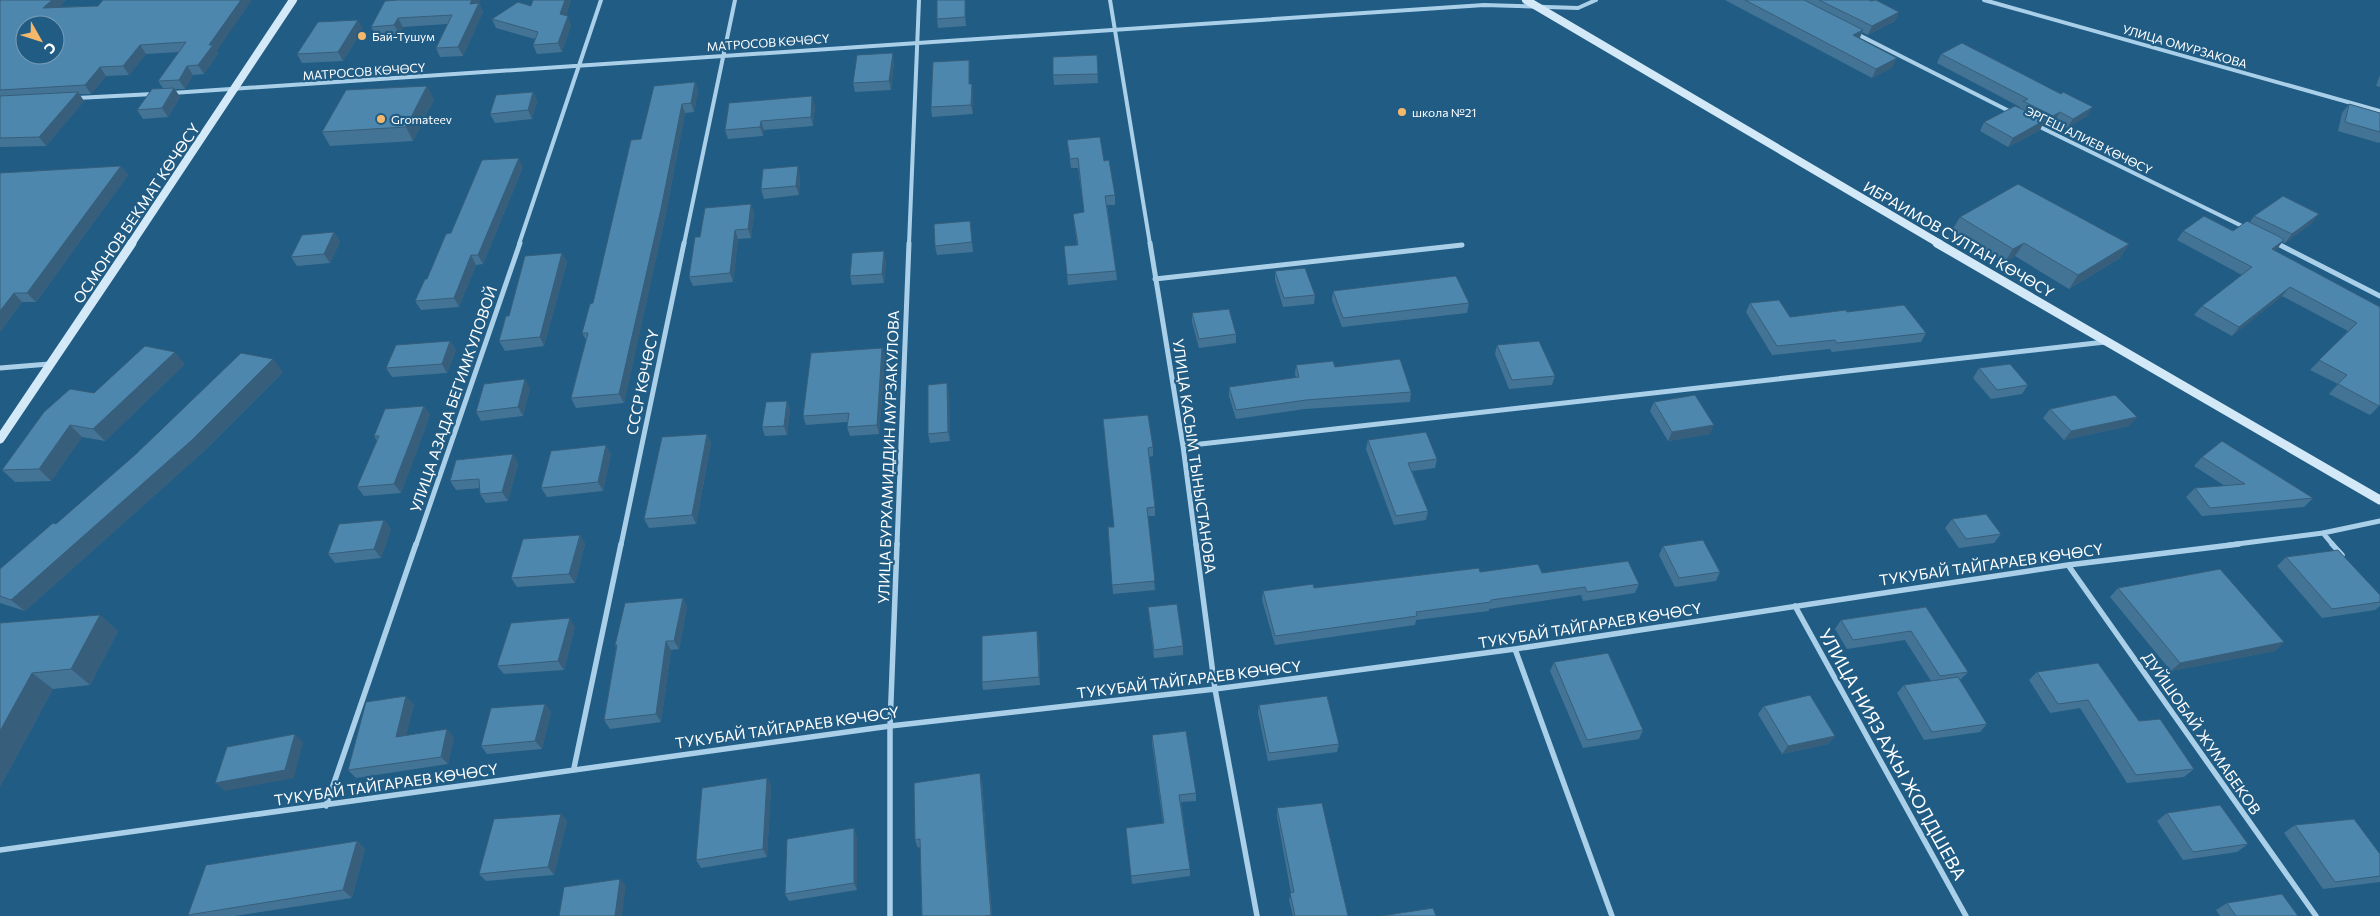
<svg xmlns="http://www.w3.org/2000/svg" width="2380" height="916" font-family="Commissioner,sans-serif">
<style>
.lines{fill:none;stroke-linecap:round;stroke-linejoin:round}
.minor-far2{stroke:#aad0e9;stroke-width:4}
.minor-far1{stroke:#aad0e9;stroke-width:5}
.minor{stroke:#aad0e9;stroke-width:5.5}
.secondary-far1{stroke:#d4e9f7;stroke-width:8}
.secondary{stroke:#d4e9f7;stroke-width:9}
.wall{fill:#437496}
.shaded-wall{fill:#375e7a}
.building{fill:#4e87ae;stroke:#375e7a;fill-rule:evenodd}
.poi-dot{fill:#f5b86b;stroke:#215c84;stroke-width:2}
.labels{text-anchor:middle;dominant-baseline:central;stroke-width:4.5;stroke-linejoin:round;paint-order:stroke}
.far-poi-label{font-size:12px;fill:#fff;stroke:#215c84;text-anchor:start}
.far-street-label{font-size:12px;fill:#fff;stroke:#215c84}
.street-label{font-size:15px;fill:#fff;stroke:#215c84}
.near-street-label{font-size:18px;fill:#fff;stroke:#215c84}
</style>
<rect width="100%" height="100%" fill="#215c84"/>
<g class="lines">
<path class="minor-far2" d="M1110 0 1150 244
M1984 0 2380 111
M1855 33 2013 113
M172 93 1484 5 1578 8 1596 0
M77 98 153 94
M2036 125 2246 228
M2276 243 2278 244
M519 244 601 0
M684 244 735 0
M909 244 919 0"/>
<path class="minor-far1" d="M1150 243 1183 446 1196 545
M2276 243 2380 296
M1155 279 1462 245
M0 368 49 364
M1183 446 2105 342
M2323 533 2333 545
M416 545 520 243
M621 545 684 243
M897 545 909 243
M2229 545 2323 533 2380 521"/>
<path class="minor" d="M1196 544 1215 689 1257 916
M2332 544 2342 555
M2068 565 2316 916
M1795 606 1966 916
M1515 649 1612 916
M574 768 621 544
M326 806 416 544
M0 850 890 726 1215 689 1515 649 2068 565 2239 544
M890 916V726L897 544"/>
<path class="secondary-far1" d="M1526 0 1940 244
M131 244 293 0"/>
<path class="secondary" d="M1937 243 2380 500
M0 439 132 243"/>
</g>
<path class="wall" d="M0 0H66L59 7 98 6 217 51 218 54 204 74 193 75 185 89H175L180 97 168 117 143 119 137 110 163 88 158 81 179 52 146 54 129 75 106 76 91 94H79L84 101 46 146 0 147Z
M533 0H571L566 16 571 25 562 52 537 54 533 45 535 39 496 28 492 19 531 6Z
M937 0H966V26L938 28 937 19Z
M1725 0H1869L1899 12 1895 21 1868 35 1862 32 1860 38 1893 67 1872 78Z
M385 1 479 3 483 12 463 56 440 57 436 48 447 24 403 27 399 34 376 36 371 27Z
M363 29 343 61 302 63 297 54Z
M1941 54 2087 116 2067 128 2054 121 2048 125 2043 123 2040 130 2008 147 1980 131 1984 122 2020 108V107L1937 63Z
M1097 55 1098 83 1054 85 1053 75Z
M969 60 970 69V84L973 93V114L932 117 931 107Z
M894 62 891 90 855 92 853 83Z
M2380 75V87L2376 86Z
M695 82 698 91 694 112 685 113 665 218 624 403 576 408 571 398 586 340 582 333 593 303 641 139Z
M533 92 537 101 532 119 495 123 490 114Z
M434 99 413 141 330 146 322 132Z
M2349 104 2380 113V142L2379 143 2338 131 2342 113Z
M815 105 813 126 764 130 763 136 728 139 725 130Z
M1067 140 1104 161 1115 195V205H1107L1116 271 1117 280 1068 285 1064 246 1077 245 1073 214 1084 212 1078 168H1071Z
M121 166 128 175 36 302H22L0 332V173Z
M523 167 483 264 476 265 459 307 421 310 415 301 451 233Z
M800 175 799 195 764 199 761 189Z
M751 204 754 213 751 238 738 239 733 282 693 286 689 277 700 237Z
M2254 216 2312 223 2285 243 2282 242 2275 251 2380 307V405L2370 415 2329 394 2338 384 2310 370 2348 331 2282 296 2232 336 2194 315 2202 306 2242 275 2177 240 2183 231H2233L2250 222Z
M1960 217 2129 244 2120 258 2069 289 2015 256 2005 262 1952 230Z
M970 221 973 252 937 255 935 246Z
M334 232 340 242 330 263 297 266 291 257Z
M562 253 567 262 544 346 505 351 499 341 509 316Z
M886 260 884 283 852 285 850 276Z
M1275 271 1315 295 1314 304 1283 307 1275 280Z
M1333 291 1469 303 1467 313 1342 327 1332 300Z
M1750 303 1790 317 1847 312 1926 333 1921 342 1832 352 1830 349 1772 355 1746 312Z
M1192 313 1236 334V343L1199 348 1192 322Z
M450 341 456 350 447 373 392 377 386 368Z
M1497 345 1555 376 1552 385 1509 389 1495 354Z
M882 348 885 357 879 434 850 436 847 427V422L806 425 803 416Z
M185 364 105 441 82 437 51 481 15 482 2 470 94 393Z
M1296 365 1335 367 1411 392 1410 402 1305 409 1236 419 1229 396V387L1296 378 1295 374Z
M1979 368 2028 385 2022 394 1991 399 1973 378Z
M283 372 203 452 25 611 0 603V569L56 524Z
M530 388 523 416 481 421 476 412Z
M949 392 950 441 930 443 928 434Z
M787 401 790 410 787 435 765 436 762 427Z
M1654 402 1710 434 1668 441 1650 411Z
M424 406 430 415 401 493 364 496 357 487 377 441 374 436Z
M2050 409 2137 417 2129 426 2064 440 2043 418Z
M1103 419 1153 447V456L1149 457 1155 507V516H1148L1155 590 1113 594 1108 527H1114Z
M707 434 711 443 696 524 649 528 644 519Z
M1368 440 1437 459 1435 468 1412 471 1428 511 1426 520 1394 525 1366 449Z
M513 454 518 464 508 501 486 503 480 494V488L456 490 450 481Z
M611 454 603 491 547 497 541 488Z
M2202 457 2313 498 2304 507 2202 516 2186 497 2195 488 2225 486 2194 466Z
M1952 519 2001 534 1994 543 1959 548 1945 528Z
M384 520 391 529 381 558 335 563 328 554Z
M580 535 585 544 575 583 517 587 511 578Z
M1663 546 1720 572 1716 581 1675 587 1659 555Z
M2286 557 2380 595V606L2375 610 2322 618 2277 566Z
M1542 573 1639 584 1635 593 1583 601 1581 595 1489 609V611L1416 620 1415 625 1275 645 1262 600 1263 591Z
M2118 588 2284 642 2275 651 2171 671 2110 597Z
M683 598 687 607 679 649 671 650 661 722 610 729 604 720 616 648 615 645Z
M1148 607 1183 646V655L1154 658Z
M1926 607 1968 672 1960 680 1987 724 1980 732 1924 740 1897 693 1904 685 1931 681 1905 640 1847 649 1835 629 1841 620Z
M100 615 118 631 90 685 53 689 0 787V623Z
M575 627 564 670 504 674 497 666Z
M1039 639 1040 685 983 690 982 682Z
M1554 662 1643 730 1639 739 1583 748 1550 671Z
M2037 672 2139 721 2194 769 2184 777 2127 783 2080 708 2050 713 2029 680Z
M414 704 406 735 454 737 448 764 356 778 348 770Z
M545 704 551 712 542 749 487 754 481 746Z
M1259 705 1339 744 1337 752 1268 761 1258 713Z
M1764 706 1835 736 1828 744 1782 754 1758 714Z
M1152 735 1196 793V801L1181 802 1190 869V876L1132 884 1126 828 1163 823 1152 743Z
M767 778 771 786 767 857 701 868 696 860Z
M982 781 992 916H922L920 847 918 848 915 840Z
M1277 808 1348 916H1293L1289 900 1291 893 1277 816Z
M2167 813 2248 844 2237 852 2183 860 2157 821Z
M561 814 567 821 554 875 486 881 479 874Z
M2295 825 2380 854V882L2323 889 2284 833Z
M857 836V890L789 901 785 894Z
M357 841 365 849 352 898 235 916H190L188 915Z
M2227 903 2298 916H2220L2216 910Z"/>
<path class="shaded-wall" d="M52 0H66L50 17 43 8Z
M241 0H252L217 51 218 54 204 74 198 65 209 45Z
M472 0H481L479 3 483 12 463 56 458 47 470 4Z
M565 0H571L564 23 560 14Z
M965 0H966V26L965 17Z
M1899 12 1895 21 1868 35 1872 26Z
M568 16 571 25 562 52 558 43Z
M398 18 403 27 399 34 394 25Z
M358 20 363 29 343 61 338 52Z
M1863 30 1859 39 1853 35Z
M140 45 146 54 129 75 123 66Z
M893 53 894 62 891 90 889 81Z
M1897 58 1893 67 1872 78 1876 69Z
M969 60 970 69V93L969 84Z
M187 66 193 75 185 89 179 80Z
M100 67 106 76 91 94 85 85Z
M695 82 698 91 694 112 691 103Z
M972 84 973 93V114L971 105Z
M427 86 434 99 413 141 406 127Z
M174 88 180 97 168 117 162 108Z
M78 92 84 101 46 146 39 137Z
M533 92 537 101 532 119 528 110Z
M812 96 815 105 813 126 811 117Z
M682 104 685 113 665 218 624 403 619 394Z
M2093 107 2087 116 2067 128 2073 119Z
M2060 112 2054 121 2048 125 2053 116Z
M2045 120 2040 130 2008 147 2013 138Z
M761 121 764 130 763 136 760 127Z
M519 158 523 167 483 264 478 255Z
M121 166 128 175 36 302 27 293Z
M798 166 800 175 799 195 796 186Z
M751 204 754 213 751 238 748 229Z
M2319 214 2312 223 2285 243 2292 234Z
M735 230 738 239 733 282 730 273Z
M334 232 340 242 330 263 324 254Z
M2284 240 2277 249 2265 258 2272 249Z
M2024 243 2015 256 2005 262 2013 249Z
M2129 244 2120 258 2069 289 2078 275Z
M884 251 886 260 884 283 882 274Z
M562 253 567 262 544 346 540 337Z
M471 255 476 265 459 307 454 298Z
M2290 287 2282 296 2232 336 2239 327Z
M14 293 22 302 0 332V311Z
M450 341 456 350 447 373 442 364Z
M882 348 885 357 879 434 877 425Z
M175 352 185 364 105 441 93 429Z
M273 359 283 372 203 452 25 611 11 600Z
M525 379 530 388 523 416 518 407Z
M947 383 949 392 950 441 948 432Z
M787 401 790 410 787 435 784 426Z
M424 406 430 415 401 493 394 484Z
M2137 417 2129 426 2064 440 2071 431Z
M70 425 82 437 51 481 39 469Z
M1714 425 1710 434 1668 441 1672 432Z
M707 434 711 443 696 524 692 515Z
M606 445 611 454 603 491 598 482Z
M513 454 518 464 508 501 502 492Z
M384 520 391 529 381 558 374 549Z
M580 535 585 544 575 583 569 574Z
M683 598 687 607 679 649 674 641Z
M100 615 118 631 90 685 71 669Z
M570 618 575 627 564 670 558 661Z
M1037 631 1039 639 1040 685 1039 677Z
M666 641 671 650 661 722 656 714Z
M2284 642 2275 651 2171 671 2180 663Z
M32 673 53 689 0 787V731Z
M406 696 414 704 404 745 396 737Z
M545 704 551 712 542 749 535 741Z
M447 729 454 737 448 764 441 757Z
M295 734 303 742 294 778 225 791 215 783Z
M1835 736 1828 744 1782 754 1788 746Z
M980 773 982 781 992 916H991V915Z
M767 778 771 786 767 857 763 849Z
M561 814 567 821 554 875 548 867Z
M854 828 857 836V890L854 883Z
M357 841 365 849 352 898 343 890Z
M620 879 626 886 622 916H615Z"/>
<path class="building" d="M0 0H52L43 8 98 6 103 0H241L209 45H213L198 65 187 66 179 80 158 81 186 42 140 45 123 66 100 67 85 85 0 90ZM25 25H55V55H25Z
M398 0H472L470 4 479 3 458 47 436 48 452 15 398 18 394 25 371 27 385 1Z
M533 0H565L560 14 568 16 558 43 533 45 538 32 492 19 518 2 531 6Z
M937 0H965V17L937 19Z
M1745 0H1804L1863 30 1853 35 1897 58 1876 69Z
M1819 0H1869L1871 1 1876 0 1899 12 1872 26Z
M358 20 338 52 297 54 318 22Z
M1962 43 2061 94 2063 92 2093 107 2073 119 2060 112 2053 116 2023 101 2028 99 1941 54Z
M893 53 889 81 853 83 857 55Z
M1097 55 1098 74 1053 75V57Z
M969 60V84H972L971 105 931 107 933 62Z
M695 82 691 103 682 104 661 209 619 394 571 398 588 333H582L590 304 593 303 631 140 641 139 654 86Z
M427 86 406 127 322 132 346 90Z
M174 88 162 108 137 110 152 89Z
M78 92 39 137 0 138V96Z
M533 92 528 110 490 114 496 95Z
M812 96 811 117 761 121 760 127 725 130 729 103Z
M2349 104 2380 113V132L2345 122Z
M2015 106 2045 120 2013 138 1984 122Z
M1100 137 1104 161 1109 160 1115 195 1105 196 1116 271 1067 275 1064 246 1078 245 1073 214 1084 212 1078 158 1070 159 1067 140Z
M519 158 478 255H471L454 298 415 301 425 279H427L446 234 451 233 482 160Z
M121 166 27 293H14L0 311V173Z
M798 166 796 186 761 189 763 169Z
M2018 184 2129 244 2078 275 2024 243 2013 249 1960 217Z
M2283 196 2319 214 2292 234 2254 216Z
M751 204 748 229 735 230 730 273 689 277 695 237H700L705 208Z
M2204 216 2233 231 2247 221 2278 236 2284 240 2272 249 2380 307V405L2379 406 2338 384 2347 375 2319 360 2357 323 2290 287 2239 327 2202 306 2252 267 2183 231Z
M970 221 972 242 935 246 934 224Z
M334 232 324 254 291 257 302 235Z
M884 251 882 274 850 276 852 253Z
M562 253 540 337 499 341 506 316H509L525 256Z
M1305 268 1315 295 1284 298 1275 271Z
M1456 276 1469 303 1343 318 1333 291Z
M1779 300 1790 317 1846 310 1847 312 1904 305 1926 333 1837 343 1835 340 1777 346 1750 303Z
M1229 309 1236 334 1199 339 1192 313Z
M450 341 442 364 386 368 396 345Z
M1539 341 1555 376 1512 380 1497 345Z
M145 346 175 352 93 429 70 425 39 469 2 470 44 412 70 389 94 393Z
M882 348 877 425 847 427 849 413 803 416 811 353Z
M241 353 273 359 192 440 11 600 0 596V569L53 523 56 524 136 454Z
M1400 359 1411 392 1306 400 1236 410 1229 387 1299 377 1296 365 1333 361 1335 367Z
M2010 364 2028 385 1997 390 1979 368Z
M525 379 518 407 476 412 484 384Z
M947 383 948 432 928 434V385Z
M1695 395 1714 425 1672 432 1654 402Z
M2115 395 2137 417 2071 431 2050 409Z
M787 401 784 426 762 427 766 402Z
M424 406 394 484 357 487 379 436H374L385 409Z
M1148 415 1153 447 1148 448 1155 507 1147 508 1155 581 1112 585 1108 527H1114L1103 419Z
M1426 432 1437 459 1408 463 1428 511 1396 516 1368 440Z
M707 434 692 515 644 519 662 437Z
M2222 441 2313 498 2210 508 2195 488 2245 484 2202 457Z
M606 445 598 482 541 488 551 451Z
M513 454 502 492 480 494 479 479 450 481 456 460Z
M1986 514 2001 534 1966 539 1952 519Z
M384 520 374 549 328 554 339 524Z
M580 535 569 574 511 578 523 539Z
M1703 540 1720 572 1679 578 1663 546Z
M2338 550 2380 595V602L2332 609 2286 557Z
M1628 561 1639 584 1587 592 1585 587 1491 600V602L1416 612 1417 616 1275 636 1263 591 1313 584 1314 588 1479 568 1480 572 1538 564 1542 573Z
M2220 569 2284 642 2180 663 2118 588Z
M683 598 674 641H666L656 714 604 720 617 645H615L625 603Z
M1177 604 1183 646 1154 650 1148 607Z
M1926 607 1968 672 1940 676 1911 631 1853 640 1841 620Z
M100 615 71 669 32 673 0 731V623Z
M570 618 558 661 497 666 511 623Z
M1037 631 1039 677 982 682V636Z
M1608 653 1643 730 1587 740 1554 662Z
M2098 663 2139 721 2160 719 2194 769 2136 775 2088 700 2058 704 2037 672Z
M1958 677 1987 724 1932 732 1904 685Z
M1810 695 1835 736 1788 746 1764 706Z
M406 696 396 737 447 729 441 757 348 770 366 702Z
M1327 696 1339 744 1269 753 1259 705Z
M545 704 535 741 481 746 491 708Z
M1186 731 1196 793 1179 795 1190 869 1131 876 1126 828 1164 823 1152 735Z
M295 734 285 770 215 783 227 747Z
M980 773 991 915 985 916H922L920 839 915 840 914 783Z
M767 778 763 849 696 860 702 788Z
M1322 803 1348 916H1295L1290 893 1294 892 1277 808Z
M2220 805 2248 844 2193 852 2167 813Z
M561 814 548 867 479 874 494 819Z
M2354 819 2380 854V876L2335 882 2295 825Z
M854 828V883L785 894 787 839Z
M357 841 343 890 188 915 206 865Z
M620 879 615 916H559L564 887Z
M2282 894 2298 916H2236L2227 903Z
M1433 908 1436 916H1381Z"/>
<g class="poi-dot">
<circle cx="362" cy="36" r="5"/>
<circle cx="1402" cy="112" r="5"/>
<circle cx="381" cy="119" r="5"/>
</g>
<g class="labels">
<g class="far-poi-label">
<text x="372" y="36">Бай-Тушум</text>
<text x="1412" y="112">школа №21</text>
<text x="391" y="119">Gromateev</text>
</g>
<g class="far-street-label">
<text transform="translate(768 42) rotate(-4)">МАТРОСОВ КӨЧӨСҮ</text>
<text transform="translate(2185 46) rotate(16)">УЛИЦА ОМУРЗАКОВА</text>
<text transform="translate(364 71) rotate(-4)">МАТРОСОВ КӨЧӨСҮ</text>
<text transform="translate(2089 140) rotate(26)">ЭРГЕШ АЛИЕВ КӨЧӨСҮ</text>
</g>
<g class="street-label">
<text transform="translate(136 213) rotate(-56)">ОСМОНОВ БЕКМАТ КӨЧӨСҮ</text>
<text transform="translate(1959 239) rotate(30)">ИБРАИМОВ СУЛТАН КӨЧӨСҮ</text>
<text transform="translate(642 382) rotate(-78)">СССР КӨЧӨСҮ</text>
<text transform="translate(453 399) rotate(-71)">УЛИЦА АЗАДА БЕГИМКУЛОВОЙ</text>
<text transform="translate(1195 456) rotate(82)">УЛИЦА КАСЫМ ТЫНЫСТАНОВА</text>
<text transform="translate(888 457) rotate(-88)">УЛИЦА БУРХАМИДДИН МУРЗАКУЛОВА</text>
<text transform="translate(1991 564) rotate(-8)">ТУКУБАЙ ТАЙГАРАЕВ КӨЧӨСҮ</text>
<text transform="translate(1590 625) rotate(-9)">ТУКУБАЙ ТАЙГАРАЕВ КӨЧӨСҮ</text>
<text transform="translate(1189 679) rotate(-7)">ТУКУБАЙ ТАЙГАРАЕВ КӨЧӨСҮ</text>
<text transform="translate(787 727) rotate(-8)">ТУКУБАЙ ТАЙГАРАЕВ КӨЧӨСҮ</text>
<text transform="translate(2202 733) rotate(55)">ДУЙШОБАЙ ЖУМАБЕКОВ</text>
<text transform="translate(386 784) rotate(-8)">ТУКУБАЙ ТАЙГАРАЕВ КӨЧӨСҮ</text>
</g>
<g class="near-street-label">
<text transform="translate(1893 754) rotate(61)">УЛИЦА НИЯЗ АЖЫ ЖОЛДШЕВА</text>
</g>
</g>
<g transform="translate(40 40) rotate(129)"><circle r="24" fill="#215c84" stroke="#7a9db5"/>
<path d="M0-4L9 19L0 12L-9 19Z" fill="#f5b86b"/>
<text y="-8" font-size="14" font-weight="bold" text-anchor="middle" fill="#ffffff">С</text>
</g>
</svg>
